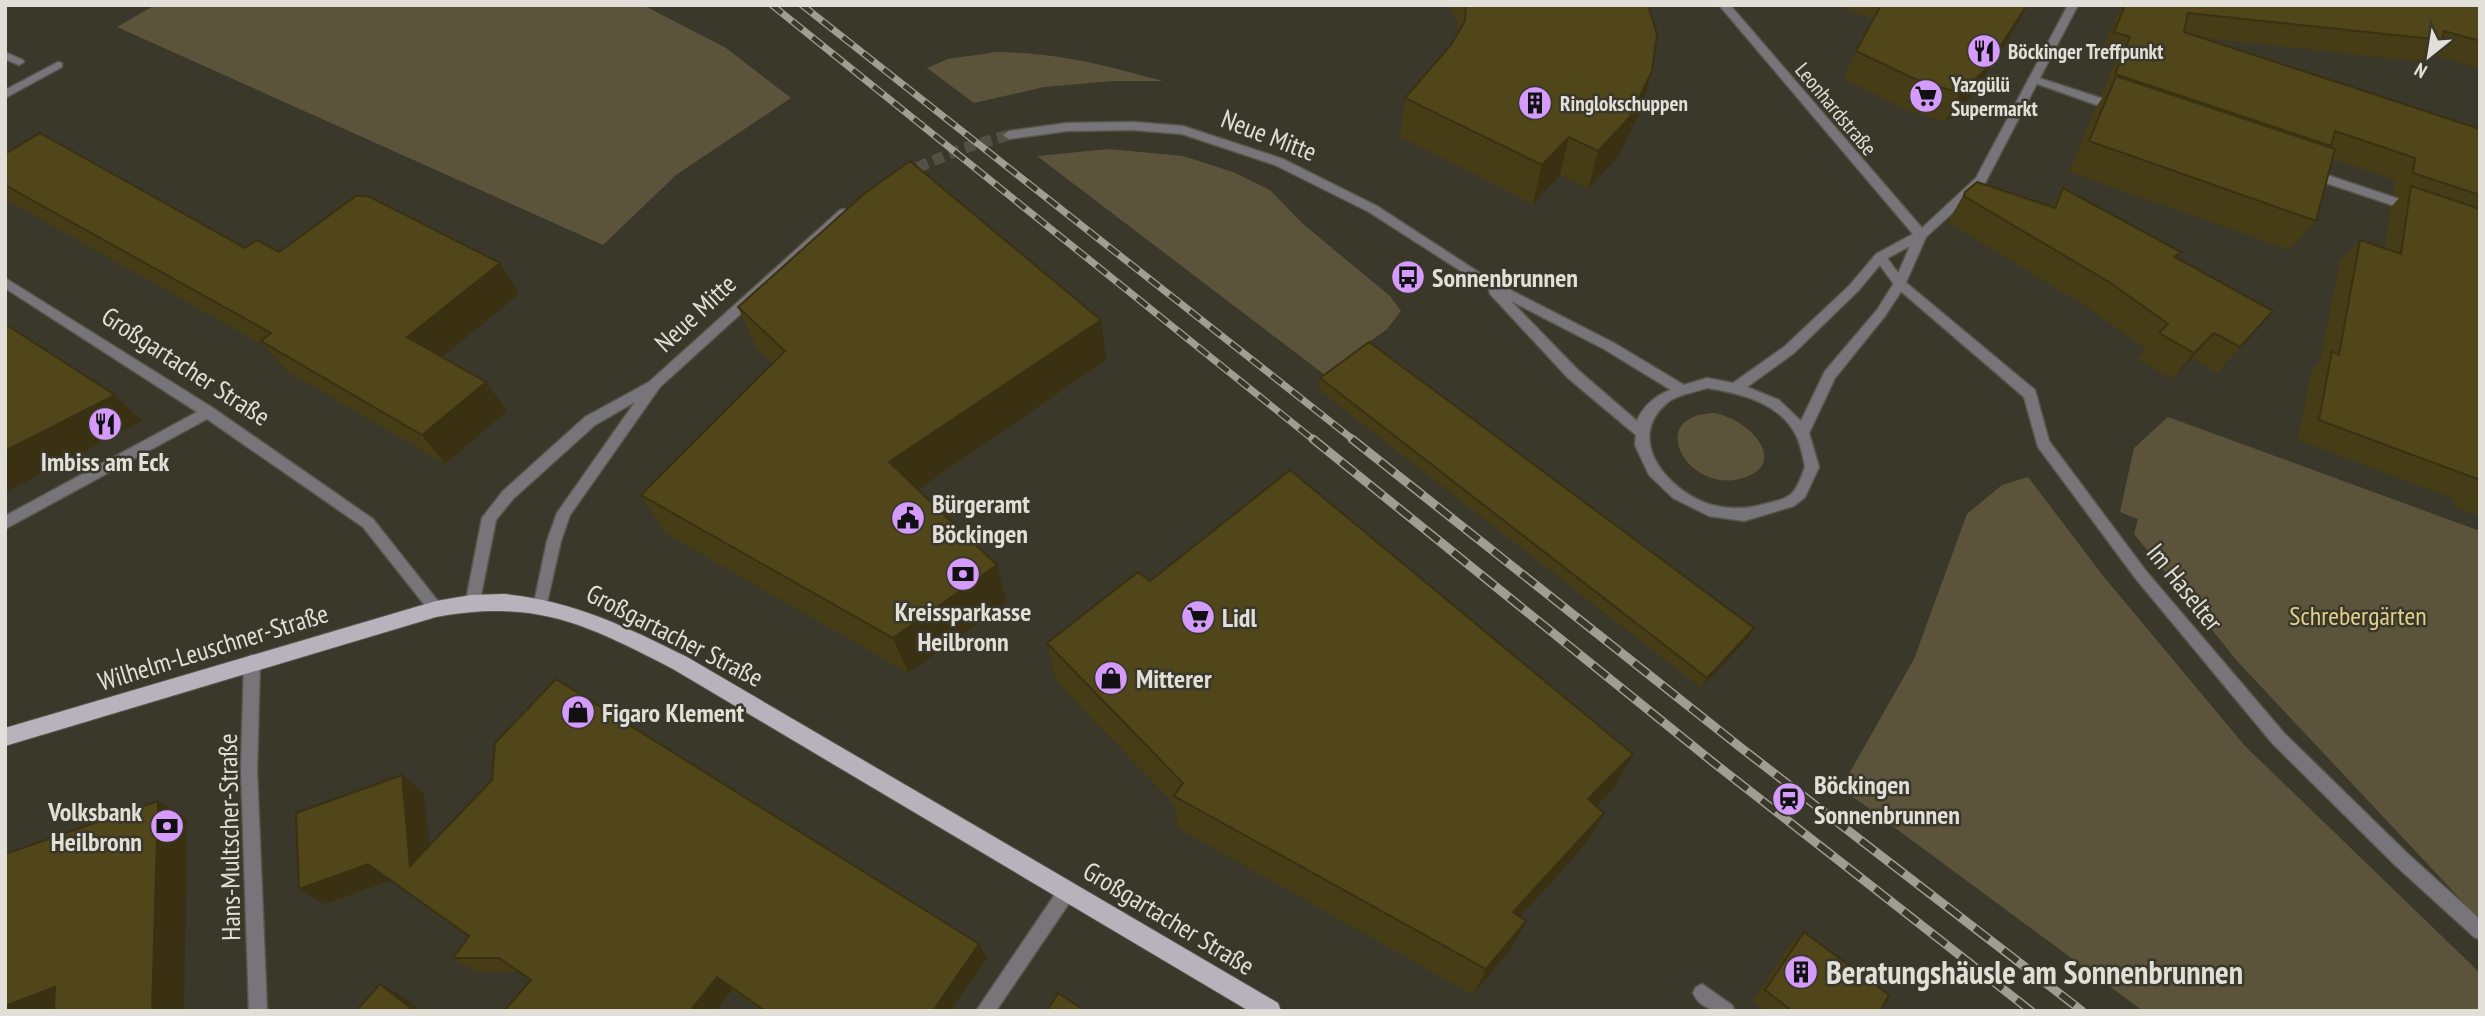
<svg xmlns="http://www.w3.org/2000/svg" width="2485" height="1016" font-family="'PT Sans Narrow',sans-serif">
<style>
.green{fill:#5b543b}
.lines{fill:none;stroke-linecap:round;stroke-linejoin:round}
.tertiary-tunnel{stroke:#535045;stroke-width:11;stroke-dasharray:11 6;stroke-linecap:butt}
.service-casing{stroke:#58554a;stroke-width:3}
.minor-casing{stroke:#58554a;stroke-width:3}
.tertiary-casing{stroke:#58554a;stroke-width:3}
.primary-casing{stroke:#58554a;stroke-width:2}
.service{fill:#78757a;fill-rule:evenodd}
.minor{fill:#78757a;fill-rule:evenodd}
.tertiary{fill:#78757a;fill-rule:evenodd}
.primary{fill:#b8b2bd;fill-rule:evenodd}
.rail-far1-casing{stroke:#9f9d94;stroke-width:7}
.rail-casing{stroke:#9f9d94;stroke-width:9}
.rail-far1{stroke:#3a372b;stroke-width:4.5;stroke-dasharray:13;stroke-linecap:butt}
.rail{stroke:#3a372b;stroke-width:6;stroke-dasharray:18;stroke-linecap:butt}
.wall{fill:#463c16}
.shaded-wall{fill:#393112}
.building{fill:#51461a;stroke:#393112;stroke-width:2}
.labels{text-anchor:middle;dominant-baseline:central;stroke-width:5;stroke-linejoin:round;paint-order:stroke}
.far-poi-label{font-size:21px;font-weight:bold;fill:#e1dfd8;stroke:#3a372b;text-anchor:start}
.far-street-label{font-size:21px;fill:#e1dfd8;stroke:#3a372b}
.street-label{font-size:26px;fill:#e1dfd8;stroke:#3a372b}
.poi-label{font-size:26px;font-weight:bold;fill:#e1dfd8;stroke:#3a372b;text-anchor:start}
.park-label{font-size:26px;fill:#e3d189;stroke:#3a372b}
.near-poi-label{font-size:32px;font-weight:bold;fill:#e1dfd8;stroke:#3a372b;text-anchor:start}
</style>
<rect width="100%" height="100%" fill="#3a372b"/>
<path class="green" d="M155 5H643L726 48 791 98 676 175 603 245 117 27Z
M996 52C1061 53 1101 64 1163 81H1114L1044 87 974 103 927 68 948 59Z
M1109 149 1183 156 1233 172 1270 190 1303 224 1390 296 1401 311 1387 329 1325 375 1037 156Z
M1714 413C1753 420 1791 467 1739 479 1687 492 1644 416 1714 413Z
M2168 417 2480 531V920L2238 662 2134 534 2138 519 2120 512 2134 448Z
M2028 477 2104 577 2245 746 2480 973V1011H2143L1841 788 1914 659 1967 514 2002 485Z"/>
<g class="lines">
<path class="tertiary-tunnel" d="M902 174 961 149 1009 135"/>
<g class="service-casing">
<path id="service" d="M5 52 23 60 24 62 19 65 5 59Z
M58 62 62 63V67L5 98V90Z
M1880 253 1884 254 1904 281 2035 390 2049 441 2146 571 2284 733 2408 854 2480 919V939L2474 937 2396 866 2272 743 2136 579 2038 447 2024 397 1896 287 1874 257Z
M1068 882 1074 884 1076 890 1074 896 996 1011H976L1062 884Z
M1702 984 1732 1005 1735 1011C1718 1011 1701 1011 1693 993L1696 987Z"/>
</g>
<g class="minor-casing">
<path id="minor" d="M2033 76 2122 105 2124 108 2118 112 2114 111 2029 81 2028 79Z
M2309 169 2417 205 2419 208 2413 212 2305 176 2303 173Z
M5 278 213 408 373 519 441 605 443 609 441 613 436 615 431 613 363 527 207 419 5 529V516L197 412 5 288Z
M252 655 257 657 260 662 257 770 267 1011H249L241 770 244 662 247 657Z"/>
</g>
<g class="tertiary-casing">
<path id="tertiary" d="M1719 5H1730L1922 228 1976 178 2068 5H2078L1985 183 1926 237 1904 287 1885 316 1835 378 1809 433 1819 467 1805 497 1794 506 1744 521 1709 516 1673 498 1649 475 1635 445 1636 435 1568 378 1490 294 1489 289 1369 212 1275 165 1182 134 1133 130 1067 131 1009 139 1003 135 1009 131 1067 123 1133 122 1183 126 1283 159 1377 206 1489 279 1614 343 1684 385 1707 378 1733 383 1784 347 1850 285 1876 254 1913 234ZM1910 246 1894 283 1877 310 1825 371 1801 421 1779 400 1747 387 1794 353 1858 291 1884 260ZM1511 301 1604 349 1671 390C1657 394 1642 407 1637 421L1578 370ZM1707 388C1740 393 1780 403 1796 435 1801 445 1803 457 1805 467 1802 475 1799 484 1794 491 1787 500 1775 501 1765 504 1747 509 1731 510 1712 505 1670 493 1623 440 1667 403 1676 395 1695 392 1707 388Z
M844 209 850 213 848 216 660 387 570 515 561 541 546 607 541 609 536 607 534 603 547 541 557 513 635 402 595 425 513 499 496 520 480 600 478 604 473 606 468 604 466 600 482 518 503 491 585 417 649 382 840 210Z"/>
</g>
<g class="primary-casing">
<path id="primary" d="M504 594C571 600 627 627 687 657L1278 1003 1281 1011H1249L673 669C585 624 538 599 436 617L5 746V728L436 601 471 595Z"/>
</g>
<use href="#service" class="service"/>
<use href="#minor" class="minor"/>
<use href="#tertiary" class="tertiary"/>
<use href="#primary" class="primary"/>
<g class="rail-far1-casing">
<path id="rail-far1" d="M772 5 1315 441
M802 5 1355 441"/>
</g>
<g class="rail-casing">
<path id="rail" d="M1313 439 1714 763 2031 1011
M1352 439 1740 747 2082 1011"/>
</g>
<use href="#rail-far1" class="rail-far1"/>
<use href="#rail" class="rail"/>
</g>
<path class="wall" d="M1448 5H1648L1652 71 1641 110 1619 156 1588 189 1560 175 1533 204 1400 137 1405 98 1451 45 1458 32 1456 19Z
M1845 5H2027L2008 41 1970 98 1945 122 1903 109 1844 79 1856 51 1873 19 1844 9Z
M2122 5H2480V69L2430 54 2423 62 2204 38 2480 129V516L2454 506 2455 499 2298 440 2311 372 2320 362 2340 261 2360 240 2385 248 2391 207 2400 197 2393 195 2395 180 2332 159 2316 221 2290 250 2069 172 2096 107 2103 97 2101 96 2116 59 2100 54Z
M5 154 245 248 279 252 500 263 519 294 442 357 507 411 445 464 287 371 265 346 10 202 5 197Z
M2063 188 2181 252 2176 258 2273 311 2217 373 2192 358 2172 379 2138 359 2146 349 2090 309 1948 222 1965 192 2051 207Z
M738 307 1106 360 918 490 997 565 1007 602 908 673 665 533 641 495 773 364 756 347Z
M1320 378 1748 638 1701 688 1319 390Z
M1150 581 1614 788 1596 806 1604 813 1585 845 1520 917 1526 921 1511 949 1473 995 1178 828 1175 805 1056 681 1047 643Z
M424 793 429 846 987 958 950 1011H761L732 990 716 1011H504L531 980 518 972H476L453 958 469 936 391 880 325 904Z
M1804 932 1880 1011H1766L1753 1001 1791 944Z"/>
<path class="shaded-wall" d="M2024 12 2008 41 1970 98 1945 122 1960 93Z
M1652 71 1641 110 1619 156 1588 189 1598 151Z
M1569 137 1560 175 1533 204 1542 165Z
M500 263 519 294 430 367 407 337Z
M1101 320 1106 360 903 500 889 462Z
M2214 333 2192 358 2172 379 2194 353Z
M486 382 507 411 445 464 422 435Z
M115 395 142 421 5 493V451Z
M997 565 1007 602 908 673 893 638Z
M1754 628 1748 638 1701 688 1707 678Z
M1633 754 1614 788 1571 832 1588 799Z
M402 775 424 793 433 882 410 866Z
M158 801 187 819 184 1011H152Z
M1604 813 1585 845 1499 940 1513 912Z
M368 864 391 880 325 904 299 889Z
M1526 921 1511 949 1473 995 1486 969Z
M979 944 987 958 950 1011H933Z
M717 977 732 990 716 1011H690Z
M380 984 404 997 422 1011H414Z
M55 987 63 1011H5V1006Z"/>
<path class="building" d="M1466 5H1648L1657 34 1652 71 1630 117 1598 151 1569 137 1542 165 1405 98 1451 45 1465 21Z
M1881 5H2027L1985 70 1960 93 1917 80 1856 51Z
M2125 5H2480V41L2444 31 2442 40 2188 13 2184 32 2480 129V195L2413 173 2415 158 2335 131 2331 146 2115 74 2130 37 2114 32Z
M2116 76 2335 149 2316 221 2089 141Z
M40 133 245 248 257 240 279 252 356 196H368L500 263 407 337 486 382 422 435 261 341 271 333 5 185V154Z
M910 161 1101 320 889 462 997 565 893 638 641 495 785 351 738 307 864 194Z
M1977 182 2055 208 2063 188 2181 252 2175 257 2273 311 2240 347 2214 333 2194 353 2159 333 2168 324 2109 282 1964 196 1965 192Z
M2411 186 2480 209V480L2319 420 2332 351 2339 355 2360 240 2401 254Z
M5 324 115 395 5 451Z
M1369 342 1754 628 1707 678 1320 378Z
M1290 470 1633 754 1588 799 1604 813 1513 912 1526 921 1486 969 1174 796 1183 783 1047 643 1138 572 1150 581Z
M556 679 979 944 933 1011H765L717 977 690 1011H504L531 980 499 958H453L469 936 368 864 299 889 296 813 402 775 410 866 492 780 495 743Z
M158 801 152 1011H54L55 987 5 1006V854Z
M1804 932 1889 995 1880 1011H1792L1765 990Z
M380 984 414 1011H356Z
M1058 993 1085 1011H1047Z"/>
<defs>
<g id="restaurant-disc" transform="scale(1.75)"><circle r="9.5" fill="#d59bfa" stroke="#3a372b"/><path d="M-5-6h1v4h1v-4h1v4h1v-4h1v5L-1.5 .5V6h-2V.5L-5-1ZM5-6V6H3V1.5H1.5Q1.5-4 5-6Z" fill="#111"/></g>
<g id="supermarket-disc" transform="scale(1.75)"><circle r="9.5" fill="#d59bfa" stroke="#3a372b"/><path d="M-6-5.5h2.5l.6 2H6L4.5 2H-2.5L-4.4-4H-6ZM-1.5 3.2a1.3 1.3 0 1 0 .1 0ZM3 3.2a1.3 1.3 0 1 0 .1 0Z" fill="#111"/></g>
<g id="building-disc" transform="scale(1.75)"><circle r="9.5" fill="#d59bfa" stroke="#3a372b"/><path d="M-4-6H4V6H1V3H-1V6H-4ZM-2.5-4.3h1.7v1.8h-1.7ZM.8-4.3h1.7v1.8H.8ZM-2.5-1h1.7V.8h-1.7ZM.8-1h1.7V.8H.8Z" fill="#111"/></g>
<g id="bus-disc" transform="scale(1.75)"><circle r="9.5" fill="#d59bfa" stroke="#3a372b"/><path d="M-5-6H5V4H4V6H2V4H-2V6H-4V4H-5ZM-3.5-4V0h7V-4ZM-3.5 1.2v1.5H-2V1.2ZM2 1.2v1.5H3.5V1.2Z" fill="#111"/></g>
<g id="civic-disc" transform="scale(1.75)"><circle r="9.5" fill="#d59bfa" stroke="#3a372b"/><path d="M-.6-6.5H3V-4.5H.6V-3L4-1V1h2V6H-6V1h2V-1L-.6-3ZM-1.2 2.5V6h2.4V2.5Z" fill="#111"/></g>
<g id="bank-disc" transform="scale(1.75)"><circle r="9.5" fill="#d59bfa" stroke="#3a372b"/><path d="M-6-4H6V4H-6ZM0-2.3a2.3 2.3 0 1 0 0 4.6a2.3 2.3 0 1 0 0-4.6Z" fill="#111"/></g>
<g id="shop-disc" transform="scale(1.75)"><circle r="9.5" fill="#d59bfa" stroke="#3a372b"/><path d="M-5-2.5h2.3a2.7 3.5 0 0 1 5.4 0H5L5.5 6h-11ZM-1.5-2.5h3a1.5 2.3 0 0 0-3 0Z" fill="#111"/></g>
<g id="station-disc" transform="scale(1.75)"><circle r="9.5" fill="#d59bfa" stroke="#3a372b"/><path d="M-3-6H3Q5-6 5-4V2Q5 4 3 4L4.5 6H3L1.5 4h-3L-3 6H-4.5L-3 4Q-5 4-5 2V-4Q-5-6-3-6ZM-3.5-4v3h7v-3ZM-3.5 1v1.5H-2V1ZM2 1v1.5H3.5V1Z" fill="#111"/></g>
</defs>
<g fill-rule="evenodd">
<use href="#restaurant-disc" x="1984" y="51"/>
<use href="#supermarket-disc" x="1926" y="96"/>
<use href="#building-disc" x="1535" y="103"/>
<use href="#bus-disc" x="1408" y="277"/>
<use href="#restaurant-disc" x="105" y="424"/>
<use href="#civic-disc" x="908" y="518"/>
<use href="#bank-disc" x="963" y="574"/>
<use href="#supermarket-disc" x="1198" y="617"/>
<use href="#shop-disc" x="1111" y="678"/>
<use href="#shop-disc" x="578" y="712"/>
<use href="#station-disc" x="1789" y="799"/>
<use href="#bank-disc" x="167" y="826"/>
<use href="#building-disc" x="1801" y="972"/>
</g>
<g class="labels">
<g class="far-poi-label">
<text x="2008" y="51">Böckinger Treffpunkt</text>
<text x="1951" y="84">Yazgülü<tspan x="1951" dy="24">Supermarkt</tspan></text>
<text x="1560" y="103">Ringlokschuppen</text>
</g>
<g class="far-street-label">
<text transform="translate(1836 109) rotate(50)">Leonhardstraße</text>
</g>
<g class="street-label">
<text transform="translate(1269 135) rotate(21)">Neue Mitte</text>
<text transform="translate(695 313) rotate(-43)">Neue Mitte</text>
<text transform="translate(186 366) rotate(33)">Großgartacher Straße</text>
<text transform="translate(2185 587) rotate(51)">Im Haselter</text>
<text transform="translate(675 635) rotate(27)">Großgartacher Straße</text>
<text transform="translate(213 647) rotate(-17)">Wilhelm-Leuschner-Straße</text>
<text transform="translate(229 837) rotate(-91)">Hans-Multscher-Straße</text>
<text transform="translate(1169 918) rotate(31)">Großgartacher Straße</text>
</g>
<g class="poi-label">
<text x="1432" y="277">Sonnenbrunnen</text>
<text x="105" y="461" text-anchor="middle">Imbiss am Eck</text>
<text x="932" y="503">Bürgeramt<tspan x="932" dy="30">Böckingen</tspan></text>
<text x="963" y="611" text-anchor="middle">Kreissparkasse<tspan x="963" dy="30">Heilbronn</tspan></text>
<text x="1222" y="617">Lidl</text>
<text x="1136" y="678">Mitterer</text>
<text x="602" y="712">Figaro Klement</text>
<text x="1814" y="784">Böckingen<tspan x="1814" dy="30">Sonnenbrunnen</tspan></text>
<text x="142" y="811" text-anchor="end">Volksbank<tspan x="142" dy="30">Heilbronn</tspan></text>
</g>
<g class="park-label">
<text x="2358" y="615">Schrebergärten</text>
</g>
<g class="near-poi-label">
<text x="1826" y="972">Beratungshäusle am Sonnenbrunnen</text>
</g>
</g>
<rect width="2485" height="1016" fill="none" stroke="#e1dfd8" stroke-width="14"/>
<g transform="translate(2429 56) rotate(210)" stroke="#3a372b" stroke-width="5" paint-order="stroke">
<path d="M0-5L12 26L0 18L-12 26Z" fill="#e1dfd8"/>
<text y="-10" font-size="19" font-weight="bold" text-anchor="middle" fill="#e1dfd8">N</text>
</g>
</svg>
